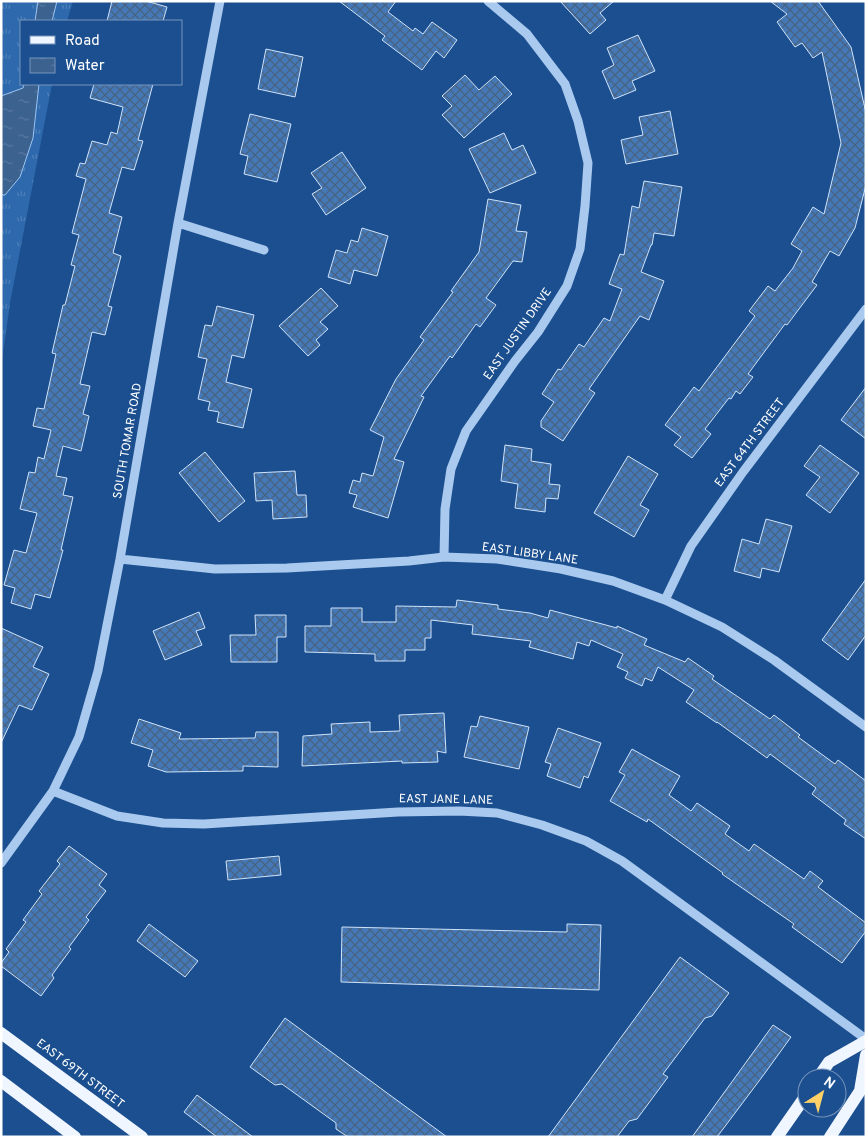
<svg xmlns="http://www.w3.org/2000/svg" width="867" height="1138" font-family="Overpass,sans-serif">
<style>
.grass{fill:url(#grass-tufts)}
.water{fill:url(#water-ripples);stroke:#9cc4f0}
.building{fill:url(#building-cross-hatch);stroke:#cfe3fa}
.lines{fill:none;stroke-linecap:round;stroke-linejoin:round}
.minor{stroke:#a9c9ee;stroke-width:9}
.major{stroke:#f0f6ff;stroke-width:12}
.labels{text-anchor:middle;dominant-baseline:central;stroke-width:4;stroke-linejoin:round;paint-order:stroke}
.street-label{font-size:12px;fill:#fff;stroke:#1b4f8f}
</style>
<defs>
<pattern id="grass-tufts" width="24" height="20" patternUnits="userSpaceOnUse" patternTransform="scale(1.25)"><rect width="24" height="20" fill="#2e69ad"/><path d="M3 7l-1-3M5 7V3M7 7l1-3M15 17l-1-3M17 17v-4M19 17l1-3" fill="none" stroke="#4d80b9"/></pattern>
<pattern id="water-ripples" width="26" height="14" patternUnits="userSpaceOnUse" patternTransform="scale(1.25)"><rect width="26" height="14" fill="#3c6290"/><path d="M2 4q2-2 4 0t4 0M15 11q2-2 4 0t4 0" fill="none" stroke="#597aa1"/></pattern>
<pattern id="building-cross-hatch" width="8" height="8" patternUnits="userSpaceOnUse" patternTransform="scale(1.25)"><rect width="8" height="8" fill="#4478b7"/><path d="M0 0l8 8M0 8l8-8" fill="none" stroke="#486282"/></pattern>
</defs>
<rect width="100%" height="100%" fill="#1b4f8f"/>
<path class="grass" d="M1 1H73L67 21H21V84H52L10 303 1 367Z"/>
<path class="water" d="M38 1H57L52 21H35Z
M24 84H39L33 138 20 177 5 195H1V96L23 88Z"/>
<path class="building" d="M112 1H146L167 7 163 21H107Z
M339 1H396L388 12 413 31 415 28 423 34 432 22 457 40 444 58 436 51 422 70 382 40 385 36Z
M560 1H614L600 13 606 20 590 34Z
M770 1H818L851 47 866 113V185L855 228 839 256 830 251 812 282 817 285 787 325 785 324 748 374 753 377 740 394 736 391 731 399 729 398 705 429 711 434 692 458 674 445 681 437 665 425 694 387 699 391 755 316 749 311 768 286 775 291 793 268 802 251 791 244 813 207 824 214 841 143 822 52 813 58 802 43 795 47 777 22 787 14Z
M638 35 655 71 632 81 636 90 614 99 602 71 614 65 607 48Z
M266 49 303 57 295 97 258 89Z
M465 75 479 90 495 76 512 94 464 138 442 115 452 106 442 96Z
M94 84H153L138 140 143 141 134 170 122 167 109 213 122 217 113 253 121 256 108 306 112 307 105 335 92 332 80 384 90 386 83 414 89 416 81 451 63 446 56 476 67 478 63 495 73 497 61 550H63L50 598 35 594 31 609 11 603 15 588 4 585 14 550 26 553 37 513 20 509 29 472 35 473 38 457 44 459 51 430 33 426 37 408 44 409 56 354 52 353 63 305H65L75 266 71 265 79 235 72 233 86 179 76 176 80 163 85 164 92 141 107 145 111 132 117 134 123 107 90 98Z
M670 111 678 154 626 164 621 140 643 135 639 117Z
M250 114 291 124 277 182 244 174 248 156 240 154Z
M504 133 512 150 523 145 536 173 490 193 469 149Z
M342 152 366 188 326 215 312 194 322 188 311 173Z
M644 181 682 187 674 236 654 233 652 245H651L641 272 664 281 649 320 640 316 589 389 595 393 563 441 541 427V421L554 402 542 394 558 369 561 370 579 344 584 347 604 318 610 321 622 289 609 284 620 254 624 255 632 206 639 208Z
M488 199 521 205 516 231 527 232 522 262 513 261 486 298 496 305 480 327 476 324 452 358 450 356 421 396 424 397 394 459 404 462 388 518 353 507 357 495 349 493 353 480 360 482 362 473 373 476 384 437 370 430 396 379 424 340 420 337 453 292 451 291 479 252Z
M362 228 388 236 377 276 354 270 350 284 328 277 336 250 347 253 351 240 358 242Z
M321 288 338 306 320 322 328 329 316 340 320 345 308 356 279 326Z
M217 306 254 315 244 358 232 355 226 382 252 389 243 428 217 422 219 412 208 410 210 402 198 399 207 359 198 357 205 325 212 326Z
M866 387V439L841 420Z
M505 445 532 449 531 461 551 464 549 484 560 485 558 499 546 498 545 512 515 508 518 484 501 481Z
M820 445 859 473 830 513 806 495 820 477 804 466Z
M205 452 245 501 219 522 179 473Z
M628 456 658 474 640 505 649 510 634 537 594 513Z
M295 471 297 495H306L307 517 273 519 272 500 256 501 254 473Z
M766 519 792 526 779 572 762 568 760 578 734 571 742 539 759 544Z
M866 579V635L848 660 822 640Z
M457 600 498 605V609L530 613 548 618 550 610 617 628V626L647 639 644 645 685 662 688 658 714 676 712 679 770 719 774 715 800 735 798 737 835 764 838 760 866 781V839L844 824 846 820 812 794 816 788 770 754 767 758 717 722V723L686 702 694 690 658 667 652 681 645 678 642 686 625 678 628 672 617 667 623 654 591 640 589 646 577 642 573 659 529 647 531 641 472 634 473 625 431 620V638H425V650H405V661H375V654L305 652V626H331V608H362V622H396V606L456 607Z
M199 612 205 628 196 631 202 645 165 660 153 631Z
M255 615H286V637H277V662H231L230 635H256Z
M1 628 43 647 33 667 49 674 32 710 19 705 1 743Z
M444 713 446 753 437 751 438 762 402 763V761L302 766 303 736 332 734 331 724 370 722V732L400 731 399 715Z
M480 716 529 727 519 769 464 757 471 726 477 727Z
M139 719 181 733 179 739 255 738 256 732H278V767L243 766V771L166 772 148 766 153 750 131 743Z
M558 728 601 743 588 778 584 776 580 788 547 776 551 764 545 762Z
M632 749 680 776 669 795 691 811 697 803 730 826 725 834 749 851 754 844 804 879 810 871 823 881 818 887 866 923V931L842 963 792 927 794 924 722 874 723 873 648 819 647 822 610 801 625 775 619 772Z
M69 846 107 874 99 885 106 891 86 917 89 920 69 947 71 949 52 975 54 978 41 996 1 966V963L9 952 6 949 26 922 23 920 42 894 39 891 60 864 57 861Z
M279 856 281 875 228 880 226 861Z
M149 924 198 961 185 977 137 941Z
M567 924 601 925 599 990 341 982 342 927 567 932Z
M680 957 729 993 712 1016 705 1018 663 1074 668 1077 637 1119 629 1121 617 1137H548Z
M285 1018 447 1137H348L336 1129V1123L282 1084 275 1085 250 1067Z
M773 1025 791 1037 765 1073 717 1137H692Z
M197 1095 253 1137H217L184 1112Z"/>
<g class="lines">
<path class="minor" d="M178 223 264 250
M444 557 445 509 451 469 466 431 515 361 538 332 567 286 580 249 585 206 588 163 578 121 565 84 527 34 488 1
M120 559 215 569 287 568 409 561 444 557 497 559 561 569 613 581 665 600 722 627 774 660 866 727
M665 600 691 546 743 472 866 309
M53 791 117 816 163 823 204 824 398 812 459 811 497 813 542 825 586 841 622 861 866 1039
M1 863 53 791 79 737 98 671 120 559 178 223 220 1"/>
<path class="major" d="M1 1033 142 1137
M818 1078 829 1062 866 1041
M1 1081 75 1137
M777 1137 807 1094
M830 1137 860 1091 866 1055"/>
</g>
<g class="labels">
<g class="street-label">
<text transform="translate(518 334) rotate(-55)">EAST JUSTIN DRIVE</text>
<text transform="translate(128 441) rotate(-80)">SOUTH TOMAR ROAD</text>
<text transform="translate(750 443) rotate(-53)">EAST 64TH STREET</text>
<text transform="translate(530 554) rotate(8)">EAST LIBBY LANE</text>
<text transform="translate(446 800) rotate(1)">EAST JANE LANE</text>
<text transform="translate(80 1074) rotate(37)">EAST 69TH STREET</text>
</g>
</g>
<rect width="867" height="1138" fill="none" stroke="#ffffff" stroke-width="5"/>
<rect x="20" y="20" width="162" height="65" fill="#1b4f8f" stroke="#7695bc"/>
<rect x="30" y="36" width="25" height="8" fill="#f0f6ff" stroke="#7695bc"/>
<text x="65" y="45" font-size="15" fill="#ffffff">Road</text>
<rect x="30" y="58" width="25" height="15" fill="url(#water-ripples)" stroke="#7695bc"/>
<text x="65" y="70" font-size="15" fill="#ffffff">Water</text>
<g transform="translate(822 1093) rotate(36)"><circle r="24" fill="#1b4f8f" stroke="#7695bc"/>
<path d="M0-4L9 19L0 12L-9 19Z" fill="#ffd166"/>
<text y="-8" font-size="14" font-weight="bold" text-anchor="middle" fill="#ffffff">N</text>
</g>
</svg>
